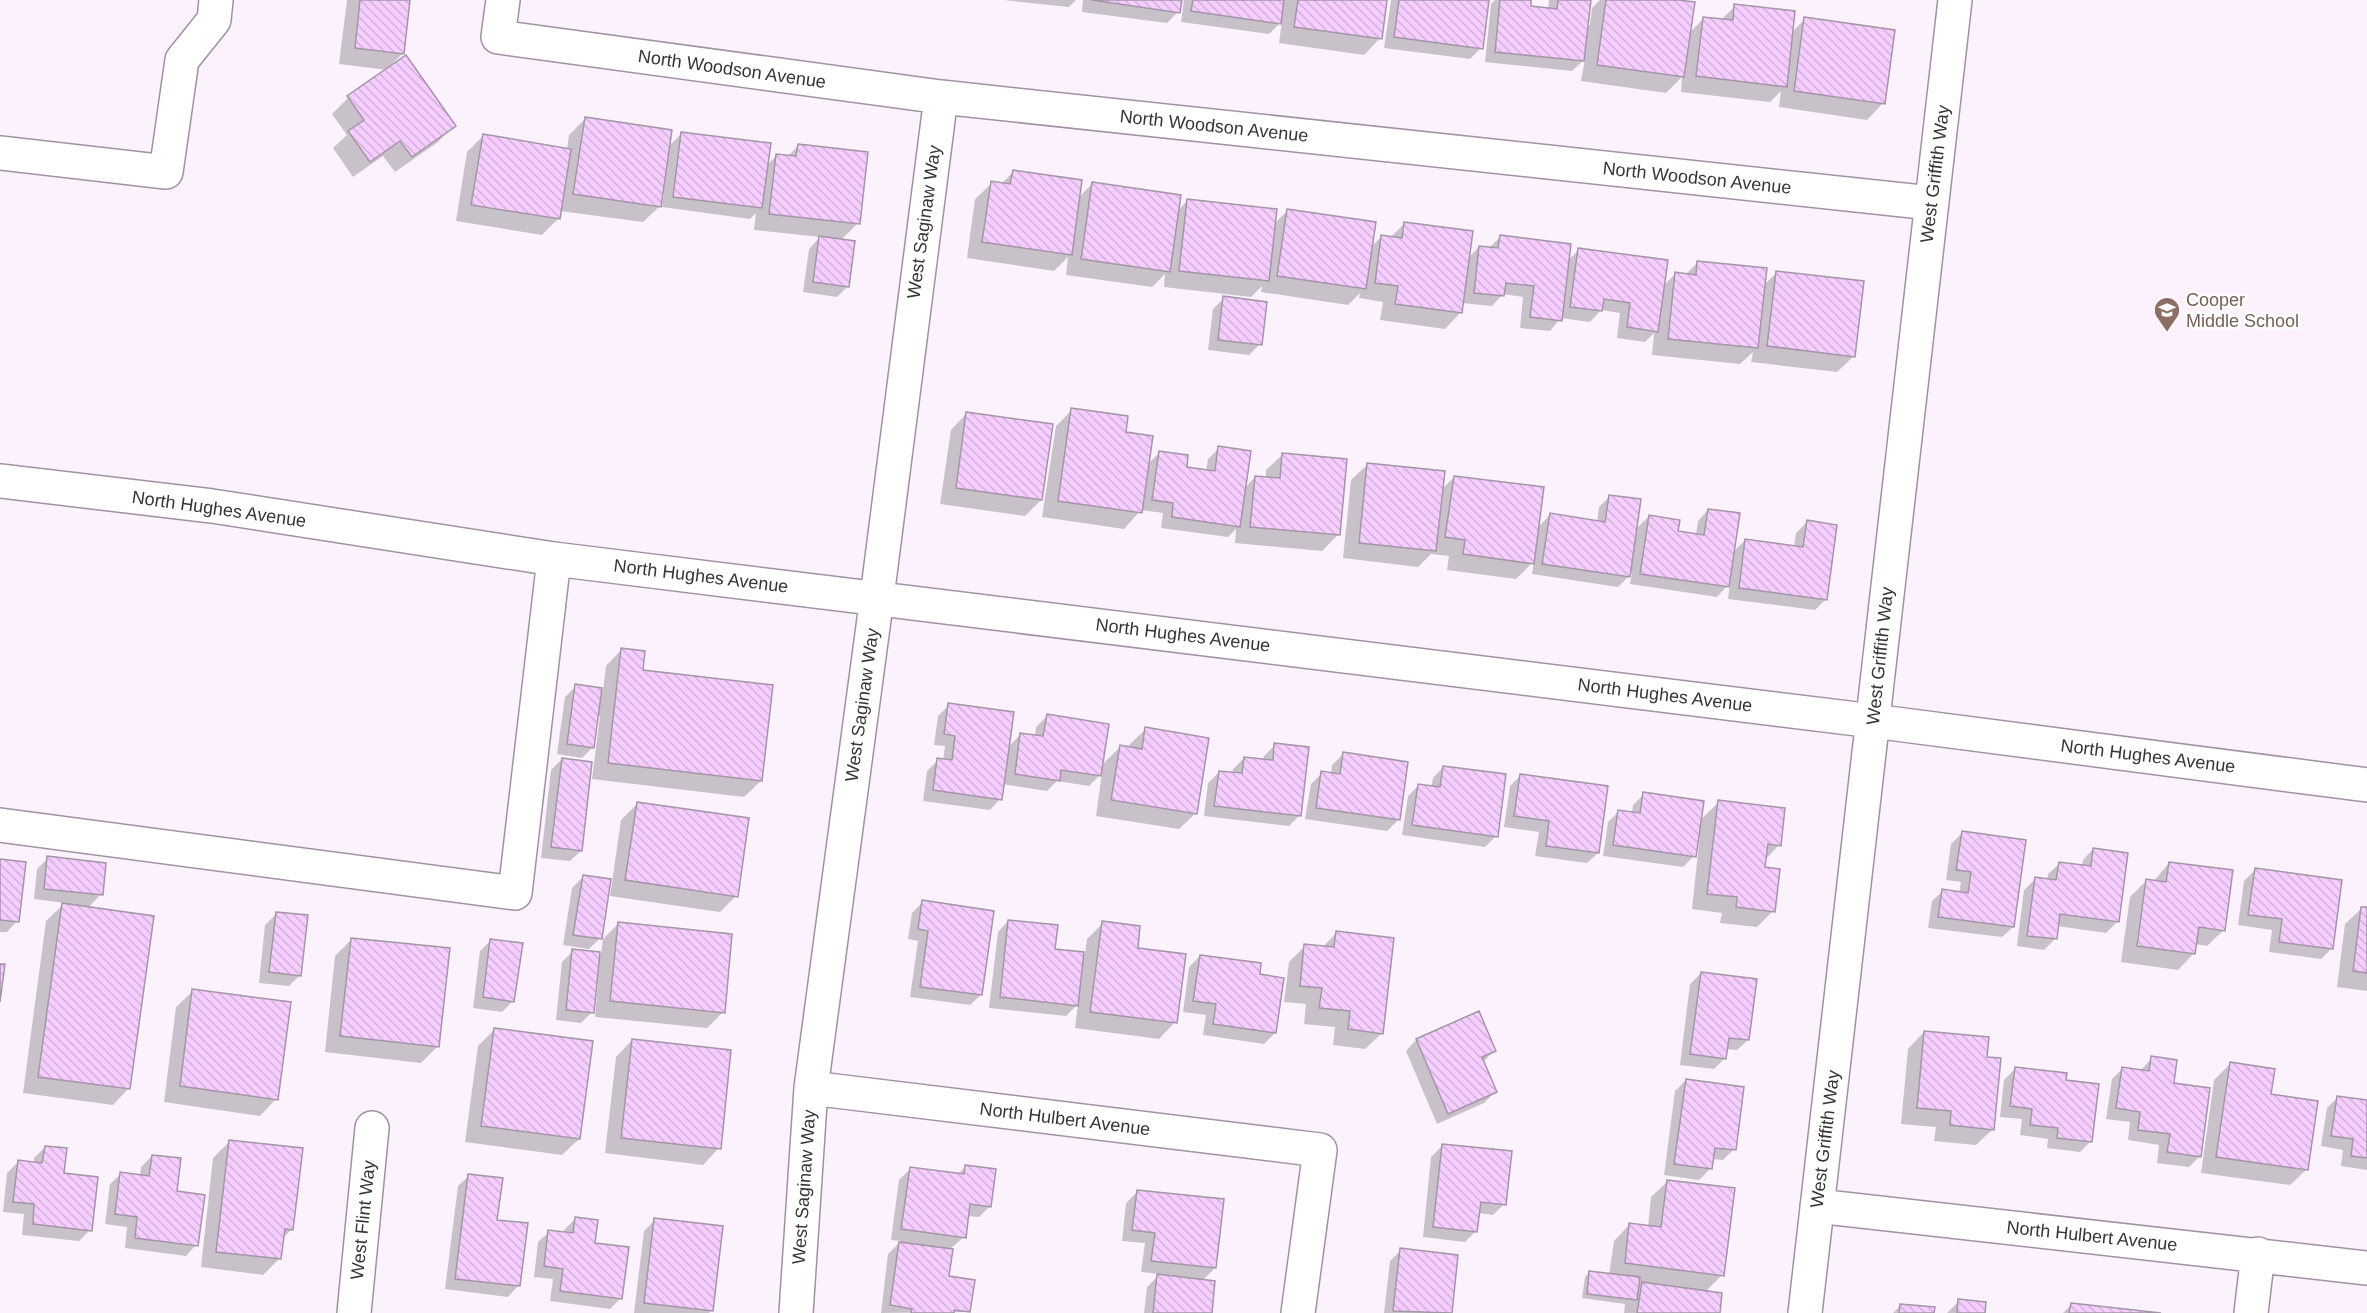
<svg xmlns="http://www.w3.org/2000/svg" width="2367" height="1313" font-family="Arial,sans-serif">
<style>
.shadow{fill:#0003}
.building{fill:url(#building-back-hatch);stroke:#a496a7;stroke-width:1.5}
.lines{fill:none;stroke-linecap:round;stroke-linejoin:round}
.minor-casing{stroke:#a092a3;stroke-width:36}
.minor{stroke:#fff;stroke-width:33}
.labels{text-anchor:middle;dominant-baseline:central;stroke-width:4.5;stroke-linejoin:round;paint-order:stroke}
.street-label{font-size:18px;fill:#38333a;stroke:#fff}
.education-label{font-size:18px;fill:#785e54;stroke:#fff;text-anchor:start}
</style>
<defs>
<pattern id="building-back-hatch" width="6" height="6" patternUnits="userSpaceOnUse" patternTransform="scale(1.5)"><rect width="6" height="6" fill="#f5cdff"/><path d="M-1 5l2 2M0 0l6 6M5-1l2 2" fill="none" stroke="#d3b0db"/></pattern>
</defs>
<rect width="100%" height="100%" fill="#fbf2fd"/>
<path class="shadow" d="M347 0H408L403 53 390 66 454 125 438 142 395 172 383 156 353 177 333 148 347 135 332 114 348 98 388 70 339 64Z
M1003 0H1076L1069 7Z
M1083 0H1180L1178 12 1167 23 1082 12Z
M1184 0H1386L1380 38 1364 55 1279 43 1282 21 1269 34 1181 22Z
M1391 0H1488L1481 48 1470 59 1384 48Z
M1495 0H1530L1529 8 1548 10 1549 0H1589L1587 25H1590L1592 8 1600 0H1668L1689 33 1704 18 1721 20 1735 6 1792 32 1805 19 1883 103 1867 120 1779 107 1781 91 1770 102 1681 92 1682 77 1666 93 1581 81 1585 59 1572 71 1485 62 1491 4Z
M585 119 668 147 682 133 766 166 776 156 787 157 798 146 858 223 841 240 848 286 837 297 803 292 809 249 820 237 754 230 756 213 750 219 662 207 664 194 661 193 660 206 643 222 560 211 558 219 542 235 456 221 467 152 483 136 567 150 569 135Z
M1013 172 1078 198 1092 184 1177 211 1188 200 1274 224 1288 210 1371 247 1382 236 1390 238 1405 223 1468 258 1479 247 1489 248 1500 237 1567 261 1579 250 1662 287 1675 274 1685 275 1697 263 1763 286 1776 273 1854 356 1837 372 1751 362 1753 352 1740 364 1652 355 1654 333 1645 342 1617 338 1620 313 1601 310 1590 322 1561 318 1550 331 1520 328 1523 297 1503 294 1492 306 1462 303 1461 312 1445 329 1380 320 1383 302 1359 298 1360 293 1348 305 1261 292 1262 286 1251 297 1164 287 1165 274 1152 287 1066 275 1068 257 1054 271 967 258 975 199 992 183 1001 184Z
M1224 298 1260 344 1249 355 1208 350 1213 309Z
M1072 410 1125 433 1148 464 1160 452 1185 468 1206 471 1208 459 1219 448 1244 489 1255 477 1266 478V470L1283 454 1338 535 1322 551 1235 543 1236 529 1228 537 1161 528 1163 513 1141 510 1124 529 1042 517 1056 426Z
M967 413 1041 500 1025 516 940 504 951 430Z
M1368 464 1441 490 1454 477 1537 528 1550 515 1597 522 1599 507 1610 496 1635 530 1649 516 1677 532 1696 535 1698 521 1708 510 1732 553 1745 540 1794 547 1796 533 1807 522 1826 599 1815 610 1728 599 1730 583 1717 597 1630 584 1632 573 1618 587 1532 574 1534 561 1516 579 1447 570 1449 556 1431 554 1418 567 1343 558 1351 480Z
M622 649 641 671 761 781 744 797 592 779 600 716H597L593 747 582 758 557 754 565 697 576 686 603 690 606 666Z
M949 705 1007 748 1021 734 1035 736 1036 727 1047 716 1101 766 1120 747 1129 748V745L1146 729 1196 813 1179 829 1096 816 1102 773 1089 786 1057 781 1047 791 1002 784 1000 799 990 810 923 801 927 771 938 760 943 761 945 746 934 745 938 716Z
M1275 745 1300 815 1289 826 1204 816 1208 783 1219 772 1233 774V769L1244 758 1263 760 1264 756Z
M1343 754 1398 820 1387 831 1305 819 1311 784 1322 773 1331 774 1332 765Z
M562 759 581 851 570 861 541 858 551 770Z
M1443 767 1496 836 1485 847 1402 835 1408 796 1419 785 1431 787 1433 778Z
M1521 775 1598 853 1587 863 1535 856 1539 832 1504 827 1510 786Z
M1644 794 1699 821 1719 802 1779 845 1765 860 1764 869 1773 911 1757 927 1720 923 1722 913 1692 909 1700 834H1698L1694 856 1683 867 1603 856 1608 822 1619 811 1632 813 1633 805Z
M637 804 736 896 720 912 610 896 621 820Z
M1962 833 2013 927 2002 937 1928 928 1932 901 1943 891 1959 893 1961 882 1946 880 1951 844Z
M2093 849 2117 922 2106 933 2057 926 2055 939 2044 950 2017 946 2024 890 2035 879 2047 881 2048 874 2059 864 2082 867 2083 860Z
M48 858 101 894 88 908 129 1088 113 1105 23 1093 46 921 65 903 34 899 37 869Z
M0 860 17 921 7 932H0Z
M2169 863 2224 930 2207 946 2195 944 2194 953 2178 970 2121 962 2130 897 2146 881 2153 882Z
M2255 870 2332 948 2321 959 2269 952 2272 930 2238 925 2244 881Z
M583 877 600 938 589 949 563 945 572 888Z
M923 902 981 995 970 1005 910 997 918 941 908 939 912 913Z
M2362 908 2367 909V991L2337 987 2345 924Z
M276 914 300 975 289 986 259 983 265 925Z
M1008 921 1053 950 1085 954 1087 939 1103 923 1136 949 1175 1022 1159 1039 1075 1028 1078 1004 1066 1016 989 1008 998 932Z
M619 923 723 1012 707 1028 595 1017 598 982H595L592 1012 581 1023 556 1020 562 962 573 951 601 954 603 939Z
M1336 933 1382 1033 1365 1049 1333 1045 1335 1027 1304 1024 1306 1004 1284 1002 1289 962 1305 946 1322 948Z
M352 939 438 1046 421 1063 325 1052 335 956Z
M491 940 513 1001 502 1012 473 1008 480 951Z
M1200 956 1258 976 1275 1033 1264 1044 1203 1035 1206 1015 1183 1012 1189 967Z
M1701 973 1748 1040 1737 1050 1726 1049 1725 1058 1714 1069 1680 1065 1690 984Z
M193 991 276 1099 260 1116 164 1102 176 1007Z
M1478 1013 1494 1051 1483 1062 1495 1092 1484 1103 1437 1124 1406 1051 1416 1040Z
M495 1029 579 1139 562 1155 465 1142 478 1046Z
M1924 1032 1993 1129 1976 1145 1934 1141 1936 1127 1901 1124 1908 1049Z
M632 1040 719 1148 703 1165 605 1153 616 1057Z
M2152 1058 2172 1084 2200 1156 2189 1167 2157 1163 2159 1145 2128 1140 2130 1122 2106 1119 2112 1079 2123 1068 2140 1071Z
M2230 1064 2269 1095 2307 1169 2290 1185 2201 1173 2214 1080Z
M2015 1069 2064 1081 2091 1141 2080 1152 2047 1148 2048 1139 2020 1135 2022 1119 2000 1117 2004 1080Z
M1686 1080 1734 1149 1723 1160 1712 1159 1710 1169 1699 1180 1664 1175 1675 1091Z
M2338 1097 2367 1101V1170L2341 1166 2343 1150 2321 1146 2327 1108Z
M230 1141 292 1229 282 1239 280 1258 263 1275 201 1267 213 1158Z
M1442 1146 1504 1204 1493 1215 1478 1213 1476 1231 1465 1242 1423 1237 1431 1157Z
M45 1147 63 1174 90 1230 79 1241 22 1235 24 1214 3 1212 7 1173 18 1162 34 1164V1158Z
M152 1156 176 1192 196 1245 186 1256 125 1248 127 1227 105 1224 110 1184 121 1174 140 1176 141 1167Z
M965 1167 990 1206 979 1217 967 1216 964 1237 951 1248 947 1277 969 1312 881 1313 888 1254 901 1241 891 1240 899 1180 910 1169 957 1175Z
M469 1176 496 1221 518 1286 508 1297 445 1289 458 1186Z
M1668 1181 1722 1275 1705 1292 1718 1313H1624L1625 1304 1582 1298 1585 1277 1590 1272 1609 1275 1614 1241 1630 1224 1648 1227 1651 1197Z
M1137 1192 1215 1268 1202 1281 1210 1313H1144L1147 1287 1160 1274 1141 1272 1145 1243 1122 1241 1126 1203Z
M575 1219 594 1244 621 1298 610 1309 550 1301 553 1279 534 1277 538 1242 549 1232 564 1233V1230Z
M655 1220 712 1310 709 1313H634L644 1231Z
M1401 1250 1456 1256 1450 1313H1384L1390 1261Z
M1959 1301 1984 1313H1947Z
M2071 1305 2147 1313H2063Z
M1900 1306 1933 1313H1893Z"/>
<path class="building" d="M360 0H410L404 54 355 48Z
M1092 0H1182L1180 13Z
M1193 0H1284L1281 24 1191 11Z
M1298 0H1387L1382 39 1294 27Z
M1399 0H1489L1483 49 1394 37Z
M1500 0H1531V6L1557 9 1558 0H1591L1584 61 1495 52Z
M1606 0H1678L1695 2 1684 77 1597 65Z
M1734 4 1795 11 1787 87 1696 76 1703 17 1733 20Z
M1804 17 1895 30 1885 104 1794 91Z
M406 55 456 126 412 157 400 141 370 162 348 131 364 120 347 96Z
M585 117 672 130 661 207 573 194Z
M681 132 771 143 762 208 673 197Z
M483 134 571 149 560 219 471 205Z
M798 144 868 152 860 224 769 214 776 154 796 156Z
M1013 170 1082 180 1072 255 982 242 991 181 1010 184Z
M1092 182 1181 195 1170 272 1081 259Z
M1187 199 1277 209 1269 281 1179 271Z
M1287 209 1376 222 1366 289 1277 276Z
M1404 222 1473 231 1462 313 1395 304 1398 286 1375 283 1381 235 1402 238Z
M1500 235 1571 244 1562 321 1530 317 1534 286 1506 283 1504 296 1474 293 1479 246 1498 248Z
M819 236 855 241 849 287 813 282Z
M1578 248 1668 260 1658 332 1627 327 1630 303 1604 299 1602 311 1570 307Z
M1697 261 1767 268 1758 348 1668 339 1675 272 1696 275Z
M1776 271 1864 281 1855 357 1767 346Z
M1223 296 1267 302 1262 345 1218 340Z
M1071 408 1128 416 1126 432 1153 436 1142 513 1058 501Z
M966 412 1053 424 1042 500 956 488Z
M1218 446 1251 451 1240 527 1172 517 1173 503 1152 500 1159 451 1188 455 1187 467 1215 471Z
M1282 453 1347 459 1340 535 1250 527 1255 476 1280 478Z
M1367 463 1445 471 1436 551 1359 543Z
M1454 476 1544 487 1534 564 1463 554 1465 540 1445 537Z
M1609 495 1641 499 1630 577 1542 564 1550 513 1605 522Z
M1708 509 1740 513 1729 587 1640 574 1649 515 1680 520 1678 531 1704 535Z
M1807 520 1837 525 1827 600 1739 588 1745 539 1803 547Z
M621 648 645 651 643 670 773 685 762 781 608 763Z
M575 684 602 688 594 748 567 744Z
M948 703 1014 712 1002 800 933 790 937 758 952 760 955 736 944 734Z
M1047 714 1109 724 1101 776 1061 770 1060 781 1015 774 1020 733 1043 736Z
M1145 727 1209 738 1197 814 1111 800 1120 745 1142 749Z
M1274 743 1309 747 1301 816 1214 806 1219 771 1242 773 1244 757 1273 760Z
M1343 752 1408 762 1400 820 1316 808 1321 771 1340 774Z
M562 758 592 762 582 851 551 847Z
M1443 766 1506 774 1498 837 1412 825 1418 784 1440 787Z
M1520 774 1608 786 1599 853 1546 846 1549 821 1514 816Z
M1643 792 1704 801 1696 857 1613 845 1618 810 1640 813Z
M1718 800 1785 808 1781 846 1768 844 1765 867 1780 869 1775 912 1736 907 1737 897 1707 894Z
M637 802 749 818 738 897 625 880Z
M1962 831 2026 840 2014 927 1938 917 1942 889 1968 893 1971 872 1956 870Z
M2093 848 2128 853 2119 922 2060 914 2057 939 2027 936 2035 877 2056 880 2059 862 2091 866Z
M47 856 106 863 103 895 44 889Z
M0 859 26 862 19 922 0 920Z
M2169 862 2233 870 2225 931 2199 927 2195 954 2137 946 2146 879 2166 882Z
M2255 868 2342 880 2333 949 2279 942 2282 919 2248 915Z
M583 875 611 879 602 939 573 935Z
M922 900 994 911 982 995 920 987 928 931 918 929Z
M62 903 154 916 130 1089 38 1077Z
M2361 907H2367V973L2353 971Z
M276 912 308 915 301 976 269 972Z
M1008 920 1058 925 1055 949 1084 952 1078 1006 1000 997Z
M1102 921 1140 926 1138 948 1186 954 1177 1023 1090 1012Z
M618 922 732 934 725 1013 610 1001Z
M1336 931 1394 938 1383 1034 1348 1029 1350 1011 1319 1008 1322 988 1300 986 1304 944 1334 947Z
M351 938 450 948 439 1047 340 1036Z
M490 939 523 943 514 1002 483 997Z
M572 949 600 952 594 1013 566 1010Z
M1200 955 1261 963 1260 974 1284 978 1276 1033 1213 1024 1216 1004 1193 1001Z
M0 964H5L0 1002Z
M1701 972 1757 979 1749 1040 1729 1038 1726 1059 1690 1054Z
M192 989 291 1002 278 1100 180 1086Z
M1479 1011 1496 1051 1482 1057 1497 1092 1448 1114 1416 1039Z
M494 1028 593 1041 580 1139 481 1126Z
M1924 1031 1989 1037 1987 1057 2001 1058 1994 1130 1950 1125 1951 1111 1917 1108Z
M632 1039 731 1050 721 1149 621 1138Z
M2151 1056 2177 1060 2174 1083 2210 1088 2201 1157 2167 1152 2170 1134 2138 1130 2140 1112 2116 1108 2122 1067 2149 1071Z
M2230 1062 2275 1069 2271 1094 2318 1101 2308 1170 2216 1157Z
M2015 1067 2067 1073 2066 1080 2099 1084 2092 1142 2057 1138 2058 1128 2030 1125 2032 1109 2010 1106Z
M1686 1079 1744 1087 1736 1150 1715 1148 1712 1169 1674 1164Z
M2337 1096 2367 1100V1158L2351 1156 2353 1139 2331 1136Z
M229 1140 303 1148 293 1230 285 1229 281 1259 216 1252Z
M1442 1144 1512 1151 1506 1205 1481 1202 1477 1232 1433 1227Z
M45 1146 67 1148 64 1173 98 1177 92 1231 33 1224 34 1204 13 1202 18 1160 42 1163Z
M152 1155 181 1158 177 1191 205 1195 198 1246 135 1238 137 1217 115 1214 120 1172 149 1176Z
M965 1165 996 1169 991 1207 970 1204 966 1238 901 1229 910 1167 964 1174Z
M468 1174 503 1178 497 1220 528 1223 520 1286 455 1279Z
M1667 1180 1735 1188 1724 1276 1625 1263 1629 1223 1661 1227Z
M1137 1190 1224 1199 1216 1268 1151 1261 1155 1233 1132 1230Z
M575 1217 598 1220 595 1243 629 1247 622 1299 560 1291 563 1269 544 1266 548 1230 573 1233Z
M654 1218 723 1226 713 1311 644 1303Z
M899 1242 953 1249 949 1276 975 1280 970 1312 954 1310V1313H911L912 1309 890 1305Z
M1400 1248 1458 1255 1452 1313 1393 1311Z
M1589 1271 1640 1277 1637 1300 1587 1294Z
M1157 1274 1215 1281 1212 1313H1153Z
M1642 1282 1722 1293 1720 1313H1637Z
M1958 1299 1986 1302 1985 1313H1957Z
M2071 1303 2161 1313H2069Z
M1900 1304 1935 1307 1934 1313H1899Z"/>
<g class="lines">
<g class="minor-casing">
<path id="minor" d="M503 0 498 37 941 97 1931 203
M0 153 166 172 182 60 214 20 216 0
M0 481 212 506 554 559 1873 721 2367 785
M0 825 515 893 554 559
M811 1088 1320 1150 1298 1313
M1817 1206 2367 1268
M354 1313 372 1128
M796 1313 811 1088 877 597 941 97
M1805 1313 1955 0
M2251 1313 2258 1254"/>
</g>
<use href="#minor" class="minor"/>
</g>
<defs>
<g id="school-pin" transform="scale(1.35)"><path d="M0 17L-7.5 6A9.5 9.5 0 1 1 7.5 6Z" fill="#8d6e63" stroke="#fff"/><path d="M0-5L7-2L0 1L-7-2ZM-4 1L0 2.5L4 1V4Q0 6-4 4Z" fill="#fff"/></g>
</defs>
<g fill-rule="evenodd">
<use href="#school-pin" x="2167" y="310"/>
</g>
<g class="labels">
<g class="street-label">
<text transform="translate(732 69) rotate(8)">North Woodson Avenue</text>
<text transform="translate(1214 126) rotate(6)">North Woodson Avenue</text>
<text transform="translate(1935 174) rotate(-83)">West Griffith Way</text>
<text transform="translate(1697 178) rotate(6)">North Woodson Avenue</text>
<text transform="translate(924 222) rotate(-82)">West Saginaw Way</text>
<text transform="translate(219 509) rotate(8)">North Hughes Avenue</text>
<text transform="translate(701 576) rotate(7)">North Hughes Avenue</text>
<text transform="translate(1183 635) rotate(7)">North Hughes Avenue</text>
<text transform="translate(1880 656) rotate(-84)">West Griffith Way</text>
<text transform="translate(1665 695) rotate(7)">North Hughes Avenue</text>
<text transform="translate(862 705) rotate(-82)">West Saginaw Way</text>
<text transform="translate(2148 756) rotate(7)">North Hughes Avenue</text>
<text transform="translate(1065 1119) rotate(7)">North Hulbert Avenue</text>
<text transform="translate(1825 1139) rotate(-83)">West Griffith Way</text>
<text transform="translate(804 1187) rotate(-86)">West Saginaw Way</text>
<text transform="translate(363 1220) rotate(-84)">West Flint Way</text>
<text transform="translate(2092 1236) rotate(6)">North Hulbert Avenue</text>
</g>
<g class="education-label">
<text x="2186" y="300">Cooper<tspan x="2186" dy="21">Middle School</tspan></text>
</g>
</g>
</svg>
